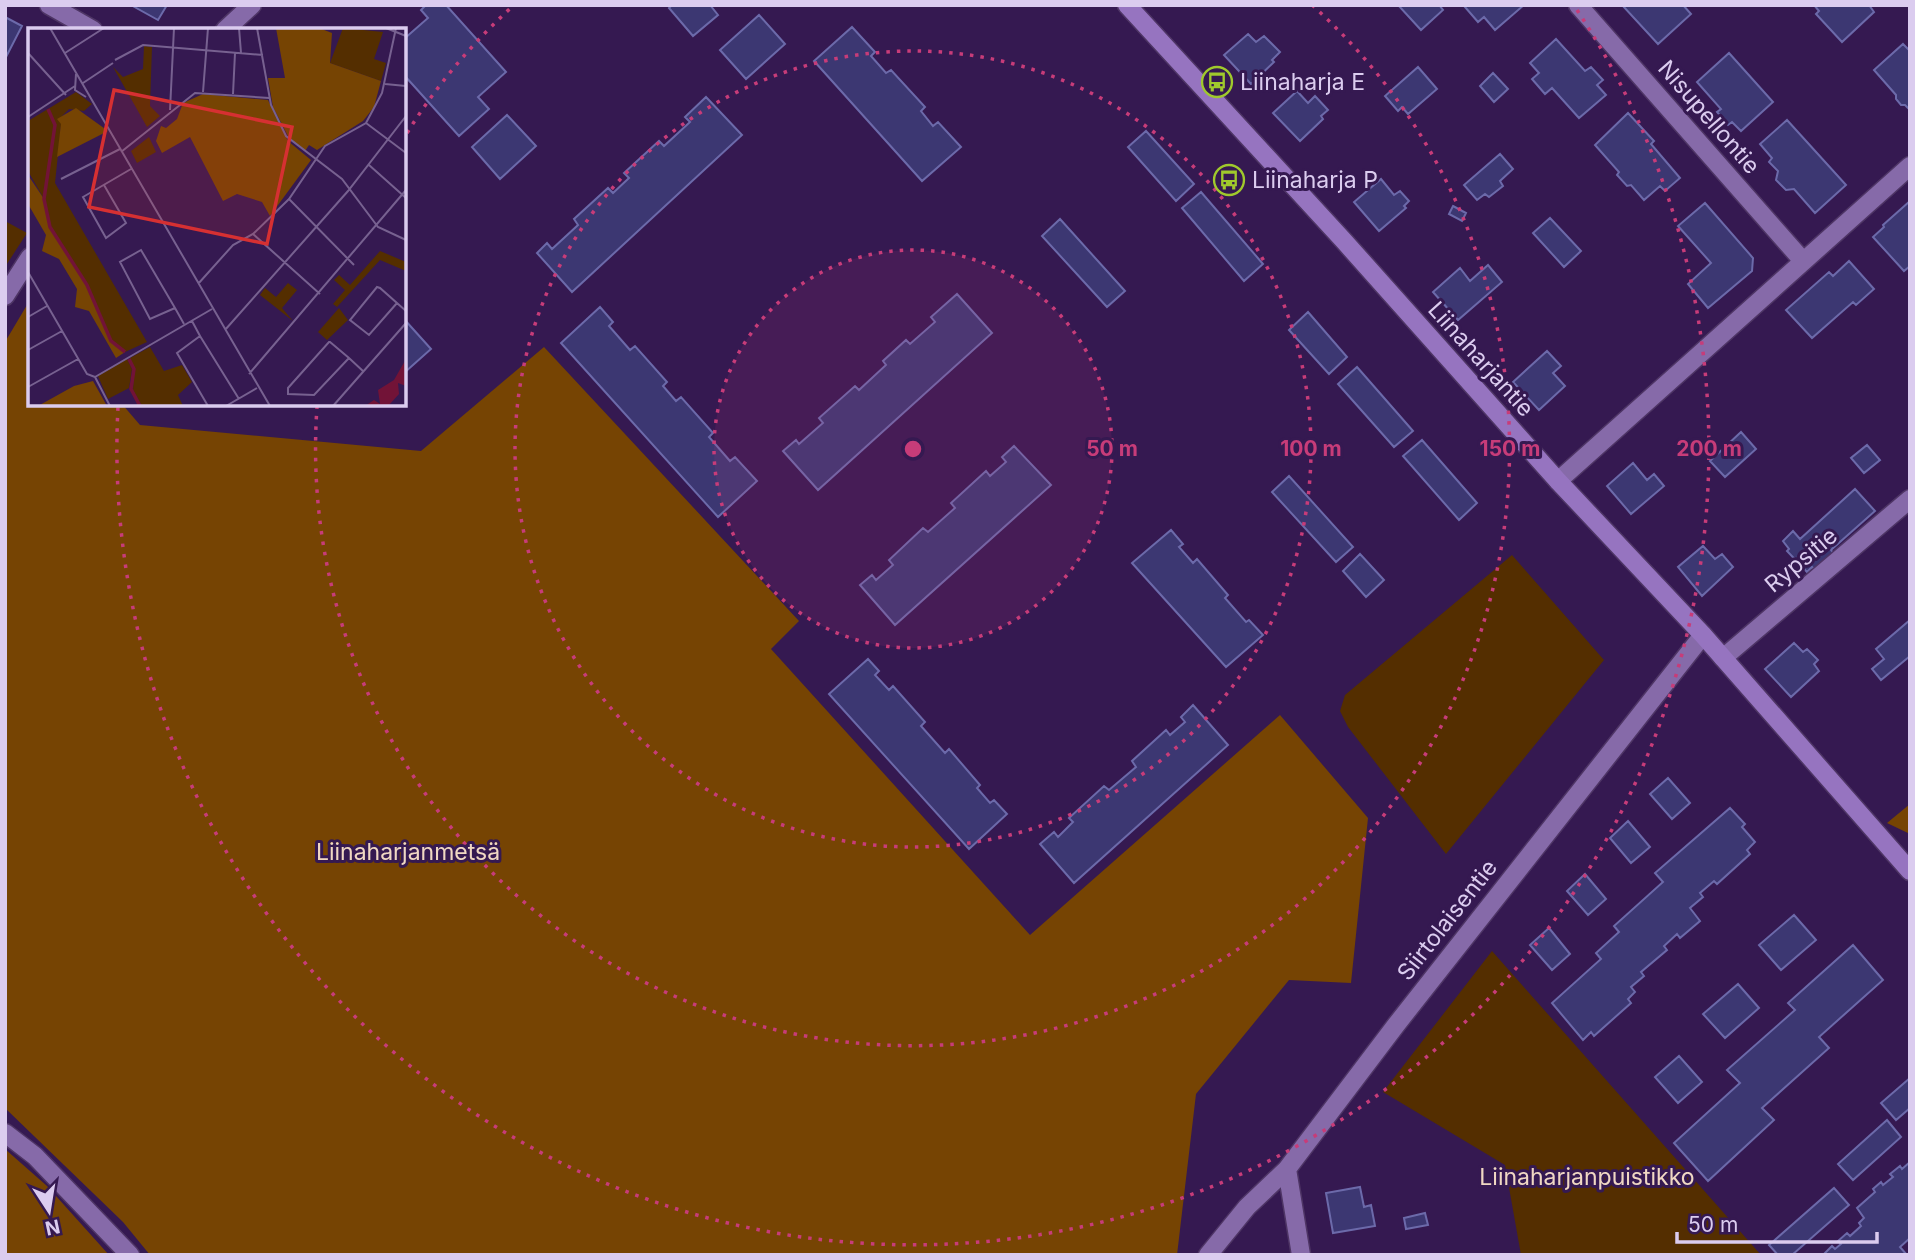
<svg xmlns="http://www.w3.org/2000/svg" width="1915" height="1260" font-family="Inter,sans-serif">
<style>
.green{fill:#542e00}
.forest{fill:#764403}
.building{fill:#3c3772;stroke:#6c6aaa;stroke-width:2}
.lines{fill:none;stroke-linecap:round;stroke-linejoin:round}
.minor-casing{stroke:#4e3565;stroke-width:21}
.secondary-casing{stroke:#4e3565;stroke-width:21}
.minor{stroke:#866aa9;stroke-width:18}
.secondary{stroke:#9674c0;stroke-width:18}
.ring{fill:none;stroke:#c73c79;stroke-width:3.5;stroke-dasharray:3.5 7}
.labels{text-anchor:middle;dominant-baseline:central;stroke-width:6;stroke-linejoin:round;paint-order:stroke}
.poi-label{font-size:23px;fill:#dbccef;stroke:#351951;text-anchor:start}
.street-label{font-size:23px;fill:#dbccef;stroke:#351951}
.park-label{font-size:23px;fill:#f0d8c3;stroke:#351951}
.inset-river{fill:none;stroke:#721337;stroke-width:3.5}
.inset-road{fill:none;stroke:#776190;stroke-width:2}
.view{fill:#d63032;fill-opacity:0.15;stroke:#d63032;stroke-width:3.5}
.inset-edge{fill:none;stroke:#dbccef;stroke-width:3.5}
.centre{fill:#c73c79;stroke:#351951;stroke-width:3.5}
.ring-label{font-size:21px;text-anchor:middle;font-weight:bold;fill:#c73c79;stroke:#351951;stroke-width:6;stroke-linejoin:round;paint-order:stroke}
</style>
<rect width="100%" height="100%" fill="#351951"/>
<path class="green" d="M5 221 27 233 5 267Z
M1512 555 1604 660 1446 854 1348 727 1340 711 1345 695Z
M1492 951 1761 1255H1521L1505 1165 1383 1092Z"/>
<path class="forest" d="M27 305 30 307V404H122L140 425 421 451 544 347 799 621 771 649 1030 935 1280 715 1368 818 1351 983 1289 980 1196 1094 1177 1255H150L123 1222 5 1108V342Z
M1910 804V834L1887 823Z
M5 1149 47 1186 109 1255H5Z"/>
<path class="building" d="M131 5H167L158 20Z
M426 5H446L506 72 478 97 489 109 459 136 404 75V39L428 18 421 10Z
M672 5H710L718 15 693 36 669 8Z
M1398 5H1439L1443 10 1421 30Z
M1467 5H1524L1495 30 1484 17 1478 22 1465 7Z
M1622 5H1683L1691 14 1658 44Z
M1814 5H1869L1874 12 1842 42 1816 14 1819 11Z
M759 15 785 44 746 79 720 50Z
M5 17 22 26 5 59Z
M852 27 875 52 871 56 886 73 891 70 925 107 921 111 933 126 938 122 961 147 922 181 814 61Z
M1248 34 1256 42 1264 36 1280 52 1272 60 1274 62 1251 84 1224 55Z
M1556 39 1585 71 1591 67 1603 80 1597 85 1606 95 1579 118 1552 88 1545 94 1532 79 1539 73 1530 63Z
M1903 44 1910 51V110L1905 105H1901L1896 99V95L1874 70Z
M1729 53 1773 102 1741 131 1732 122 1728 125 1717 112 1721 109 1697 82Z
M1418 67 1437 89 1408 114 1402 107 1398 111 1385 96Z
M1493 73 1508 89 1494 102 1480 86Z
M1297 91 1308 103 1315 96 1328 110 1321 116 1323 119 1300 141 1273 113Z
M706 97 742 135 572 292 537 253 547 243 552 249 578 225 574 219 608 188 613 193 629 178 624 173 659 141 664 146 690 122 685 117Z
M1628 113 1654 141 1651 144 1680 178 1665 191 1660 186 1644 200 1631 185 1627 186 1617 175 1619 172 1595 145Z
M507 115 536 146 500 179 472 147Z
M1787 120 1846 185 1815 213 1794 189 1786 190 1776 180 1778 171 1769 162 1772 158 1760 144Z
M1146 131 1194 184 1176 201 1128 147Z
M1500 154 1513 169 1500 181 1503 186 1489 197 1485 194 1477 200 1464 185Z
M1381 179 1394 195 1400 191 1409 201 1404 206 1406 208 1379 231 1354 202Z
M1201 192 1263 264 1244 281 1182 208Z
M1910 201V266L1904 271 1873 237 1884 227 1883 225Z
M1705 203 1753 258 1752 271 1708 308 1688 284 1711 263 1678 226Z
M1453 206 1466 213 1462 221 1449 214Z
M1550 218 1581 251 1564 267 1533 233Z
M1060 219 1125 291 1107 307 1042 236Z
M1849 261 1874 289 1856 305 1853 302 1812 338 1786 310 1829 272 1833 276Z
M1488 265 1502 282 1458 320 1433 292 1460 268 1470 281Z
M957 294 992 333 818 490 783 451 796 440 799 444 823 423 819 418 855 386 859 390 886 365 883 361 906 340 910 344 935 322 931 317Z
M600 307 613 322 609 326 630 350 635 346 667 382 663 386 676 401 681 397 713 433 709 437 730 461 735 457 757 481 718 517 561 343Z
M1308 312 1347 357 1329 374 1289 330Z
M404 319 431 349 404 373Z
M1547 351 1561 366 1553 373 1565 386 1539 410 1513 382Z
M1357 367 1413 431 1394 447 1338 384Z
M1741 432 1756 449 1725 477 1710 461Z
M1422 440 1477 503 1459 520 1403 456Z
M1867 445 1880 460 1864 473 1851 458Z
M1014 446 1051 485 895 625 860 585 872 575 876 580 893 565 889 560 923 528 928 532 955 508 951 503 986 471 990 476 1006 462 1002 457Z
M1633 463 1647 480 1654 474 1664 486 1631 514 1607 486Z
M1289 476 1353 547 1336 562 1272 492Z
M1855 489 1875 511 1831 550 1834 554 1815 570 1812 567 1807 572 1787 551 1789 549 1783 541 1793 531 1800 539Z
M1171 530 1183 544 1179 547 1193 563 1197 559 1228 595 1225 598 1246 622 1249 620 1263 635 1226 667 1132 563Z
M1703 546 1715 559 1722 554 1733 567 1702 596 1678 567Z
M1360 554 1384 580 1366 597 1343 571Z
M1910 620V656L1881 680 1872 669 1884 659 1876 649Z
M1794 643 1803 652 1807 649 1818 660 1814 664 1819 671 1791 697 1765 669Z
M868 659 879 671 875 675 889 690 893 686 925 722 921 726 945 753 949 749 980 785 977 788 990 803 994 800 1007 814 969 849 829 694Z
M1193 705 1228 745 1074 883 1040 844 1054 832 1058 837 1073 822 1069 818 1104 786 1109 790 1136 767 1132 761 1166 730 1170 735 1185 722 1181 717Z
M1668 778 1690 803 1672 819 1650 794Z
M1730 808 1745 824 1742 827 1755 842 1747 850 1750 854 1717 884 1714 881 1700 893 1703 897 1690 908 1700 921 1680 938 1677 934 1664 946 1667 950 1641 972 1644 976 1631 987 1635 992 1628 999 1631 1003 1594 1036 1591 1032 1583 1040 1552 1003 1601 959 1596 953 1619 932 1614 926 1663 882 1655 873Z
M1628 821 1650 847 1631 863 1610 838Z
M1585 874 1606 899 1588 915 1567 891Z
M1794 915 1816 940 1781 970 1759 945Z
M1549 928 1570 954 1552 970 1530 945Z
M1853 945 1883 980 1819 1037 1829 1048 1762 1108 1774 1120 1708 1181 1674 1143 1740 1083 1727 1070 1795 1010 1788 1003Z
M1738 984 1759 1008 1725 1038 1703 1014Z
M1679 1056 1702 1082 1678 1103 1655 1077Z
M1910 1078V1108L1896 1120 1881 1103Z
M1887 1120 1901 1137 1853 1180 1838 1164Z
M1910 1162V1238L1900 1247 1907 1255H1823L1832 1246 1835 1249 1841 1244 1838 1241 1847 1233 1850 1236 1861 1226 1859 1223 1864 1218 1857 1208 1875 1192 1873 1189 1881 1182 1883 1185 1893 1177 1890 1174 1900 1166 1902 1169Z
M1360 1187 1364 1207 1371 1205 1375 1226 1333 1233 1326 1193Z
M1834 1188 1849 1205 1792 1255H1778L1769 1245Z
M1425 1213 1428 1225 1406 1229 1404 1218Z"/>
<g class="lines">
<g class="minor-casing">
<path id="minor" d="M49 5 93 30
M1578 5 1803 261
M225 30 252 5
M5 296 30 257
M1558 481 1910 166
M1723 658 1910 499
M5 1133 35 1156 130 1255
M1287 1169 1301 1255
M1208 1255 1247 1207 1287 1169 1396 1025 1703 635"/>
</g>
<g class="secondary-casing">
<path id="secondary" d="M1127 5 1344 241 1558 481 1703 635 1910 871"/>
</g>
<use href="#minor" class="minor"/>
<use href="#secondary" class="secondary"/>
</g>
<circle cx="913" cy="449" r="199" fill="#c73c79" fill-opacity=".12"/>
<g class="ring">
<circle cx="913" cy="449" r="199"/>
<circle cx="913" cy="449" r="398"/>
<path d="M407 133A597 597 0 0 1 514 5M1312 5A597 597 0 1 1 317 407"/>
<path d="M1577 10A796 796 0 1 1 118 407"/>
</g>
<defs>
<g id="bus-ring" transform="scale(1.575)"><circle r="9.5" fill="#351951" stroke="#a0c92c" stroke-width="1.5"/><path d="M-5-6H5V4H4V6H2V4H-2V6H-4V4H-5ZM-3.5-4V0h7V-4ZM-3.5 1.2v1.5H-2V1.2ZM2 1.2v1.5H3.5V1.2Z" fill="#a0c92c"/></g>
</defs>
<g fill-rule="evenodd">
<use href="#bus-ring" x="1217" y="82"/>
<use href="#bus-ring" x="1229" y="180"/>
</g>
<g class="labels">
<g class="poi-label">
<text x="1240" y="82">Liinaharja E</text>
<text x="1252" y="180">Liinaharja P</text>
</g>
<g class="street-label">
<text transform="translate(1709 117) rotate(49)">Nisupellontie</text>
<text transform="translate(1481 359) rotate(48)">Liinaharjantie</text>
<text transform="translate(1801 560) rotate(-40)">Rypsitie</text>
<text transform="translate(1447 920) rotate(-52)">Siirtolaisentie</text>
</g>
<g class="park-label">
<text x="408" y="852">Liinaharjanmetsä</text>
<text x="1587" y="1177">Liinaharjanpuistikko</text>
</g>
</g>
<g transform="translate(28 28)">
<rect width="378" height="378" fill="#351951"/>
<path d="M315 0 355 4 346 31 358 35 353 53 302 35ZM116 18 124 19 122 78 132 88 119 99 85 39 95 49 115 41ZM48 64 64 76 56 83 41 81 34 88 27 155 119 314 97 324 84 315 59 257 22 200 16 171 0 143V93ZM121 109 128 124 109 135 103 123ZM352 223 378 234V243L352 232 309 279 305 276 317 262 306 252 311 247 322 257ZM260 255 269 262 254 280 265 293 232 267 237 260 248 269ZM311 280 320 292 299 312 290 304ZM122 319 136 343 154 337 164 354 150 367 155 378H114L105 362 106 340 102 330ZM99 331 104 341 101 360 80 371 70 348Z" fill="#542e00"/>
<path d="M248 0H291L304 5 302 35 353 53 346 79 335 93 289 122 281 117 277 123 261 110 245 79 240 50H257ZM175 66 240 72 260 113 283 132 242 188 234 174 209 166 195 173 162 109 134 125 128 113 133 98 138 100 149 91 155 75ZM48 80 80 103 29 129 33 96 29 91ZM0 147 16 171 22 200 59 257 83 313 97 324 88 330 61 283 47 279 49 261 31 231 14 223 18 207 0 176ZM65 353 79 378H10L46 358Z" fill="#764403"/>
<path d="M378 331V358L370 355 371 366 361 377 337 378 346 372 352 376 350 362 366 352Z" fill="#721337"/>
<path class="inset-river" d="M20 81 27 97 16 171 22 199 59 257 83 313 97 324M101 331 106 341 103 361 112 378"/>
<path class="inset-road" d="M22 0 242 378M211 0 213 25M229 0 243 77 258 108 314 151 350 199 378 212M358 0 378 8M0 25 38 67M37 25 76 0M87 32 115 17 235 27M48 46 47 62 58 69M55 55 85 35M357 56 378 58M175 64 180 0M205 66 207 25M142 82 146 0M0 89 47 58M338 95 378 125M93 124 167 65 241 70M341 137 378 170M33 151 92 121M76 157 98 195 78 210 55 169 103 141M261 171 326 237M225 206 292 266M0 244 59 346 67 349M170 256 205 217 225 206 261 171 297 118 338 95 354 65 368 0M369 275 341 307 322 292 349 259 352 260 378 283M147 280 122 291 92 234 113 222 147 280 156 296M0 289 19 278M164 293 172 308 149 325 180 378M197 302 320 163 378 88M172 308 211 371M0 322 34 303M321 330 286 367 260 366V360L301 314H302L321 330 336 344M221 346 378 162M67 349 184 281M67 349 82 378M0 359 50 331M198 378 229 360M305 378 378 295"/>
<path class="view" d="M86 62 264 99 239 216 61 179Z"/>
<rect width="378" height="378" class="inset-edge"/>
</g>
<circle cx="913" cy="449" r="10" class="centre"/>
<g class="ring-label">
<text x="1112" y="456">50 m</text>
<text x="1311" y="456">100 m</text>
<text x="1510" y="456">150 m</text>
<text x="1709" y="456">200 m</text>
</g>
<rect width="1915" height="1260" fill="none" stroke="#dbccef" stroke-width="14"/>
<g transform="translate(49 1211) rotate(168)" stroke="#351951" stroke-width="5" paint-order="stroke">
<path d="M0-5L12 26L0 18L-12 26Z" fill="#dbccef"/>
<text y="-10" font-size="19" font-weight="bold" text-anchor="middle" fill="#dbccef">N</text>
</g>
<path d="M1677 1232v10h200v-10" fill="none" stroke="#dbccef" stroke-width="3.5"/>
<text x="1688" y="1232" font-size="21" fill="#dbccef" stroke="#351951" stroke-width="5" paint-order="stroke">50 m</text>
</svg>
